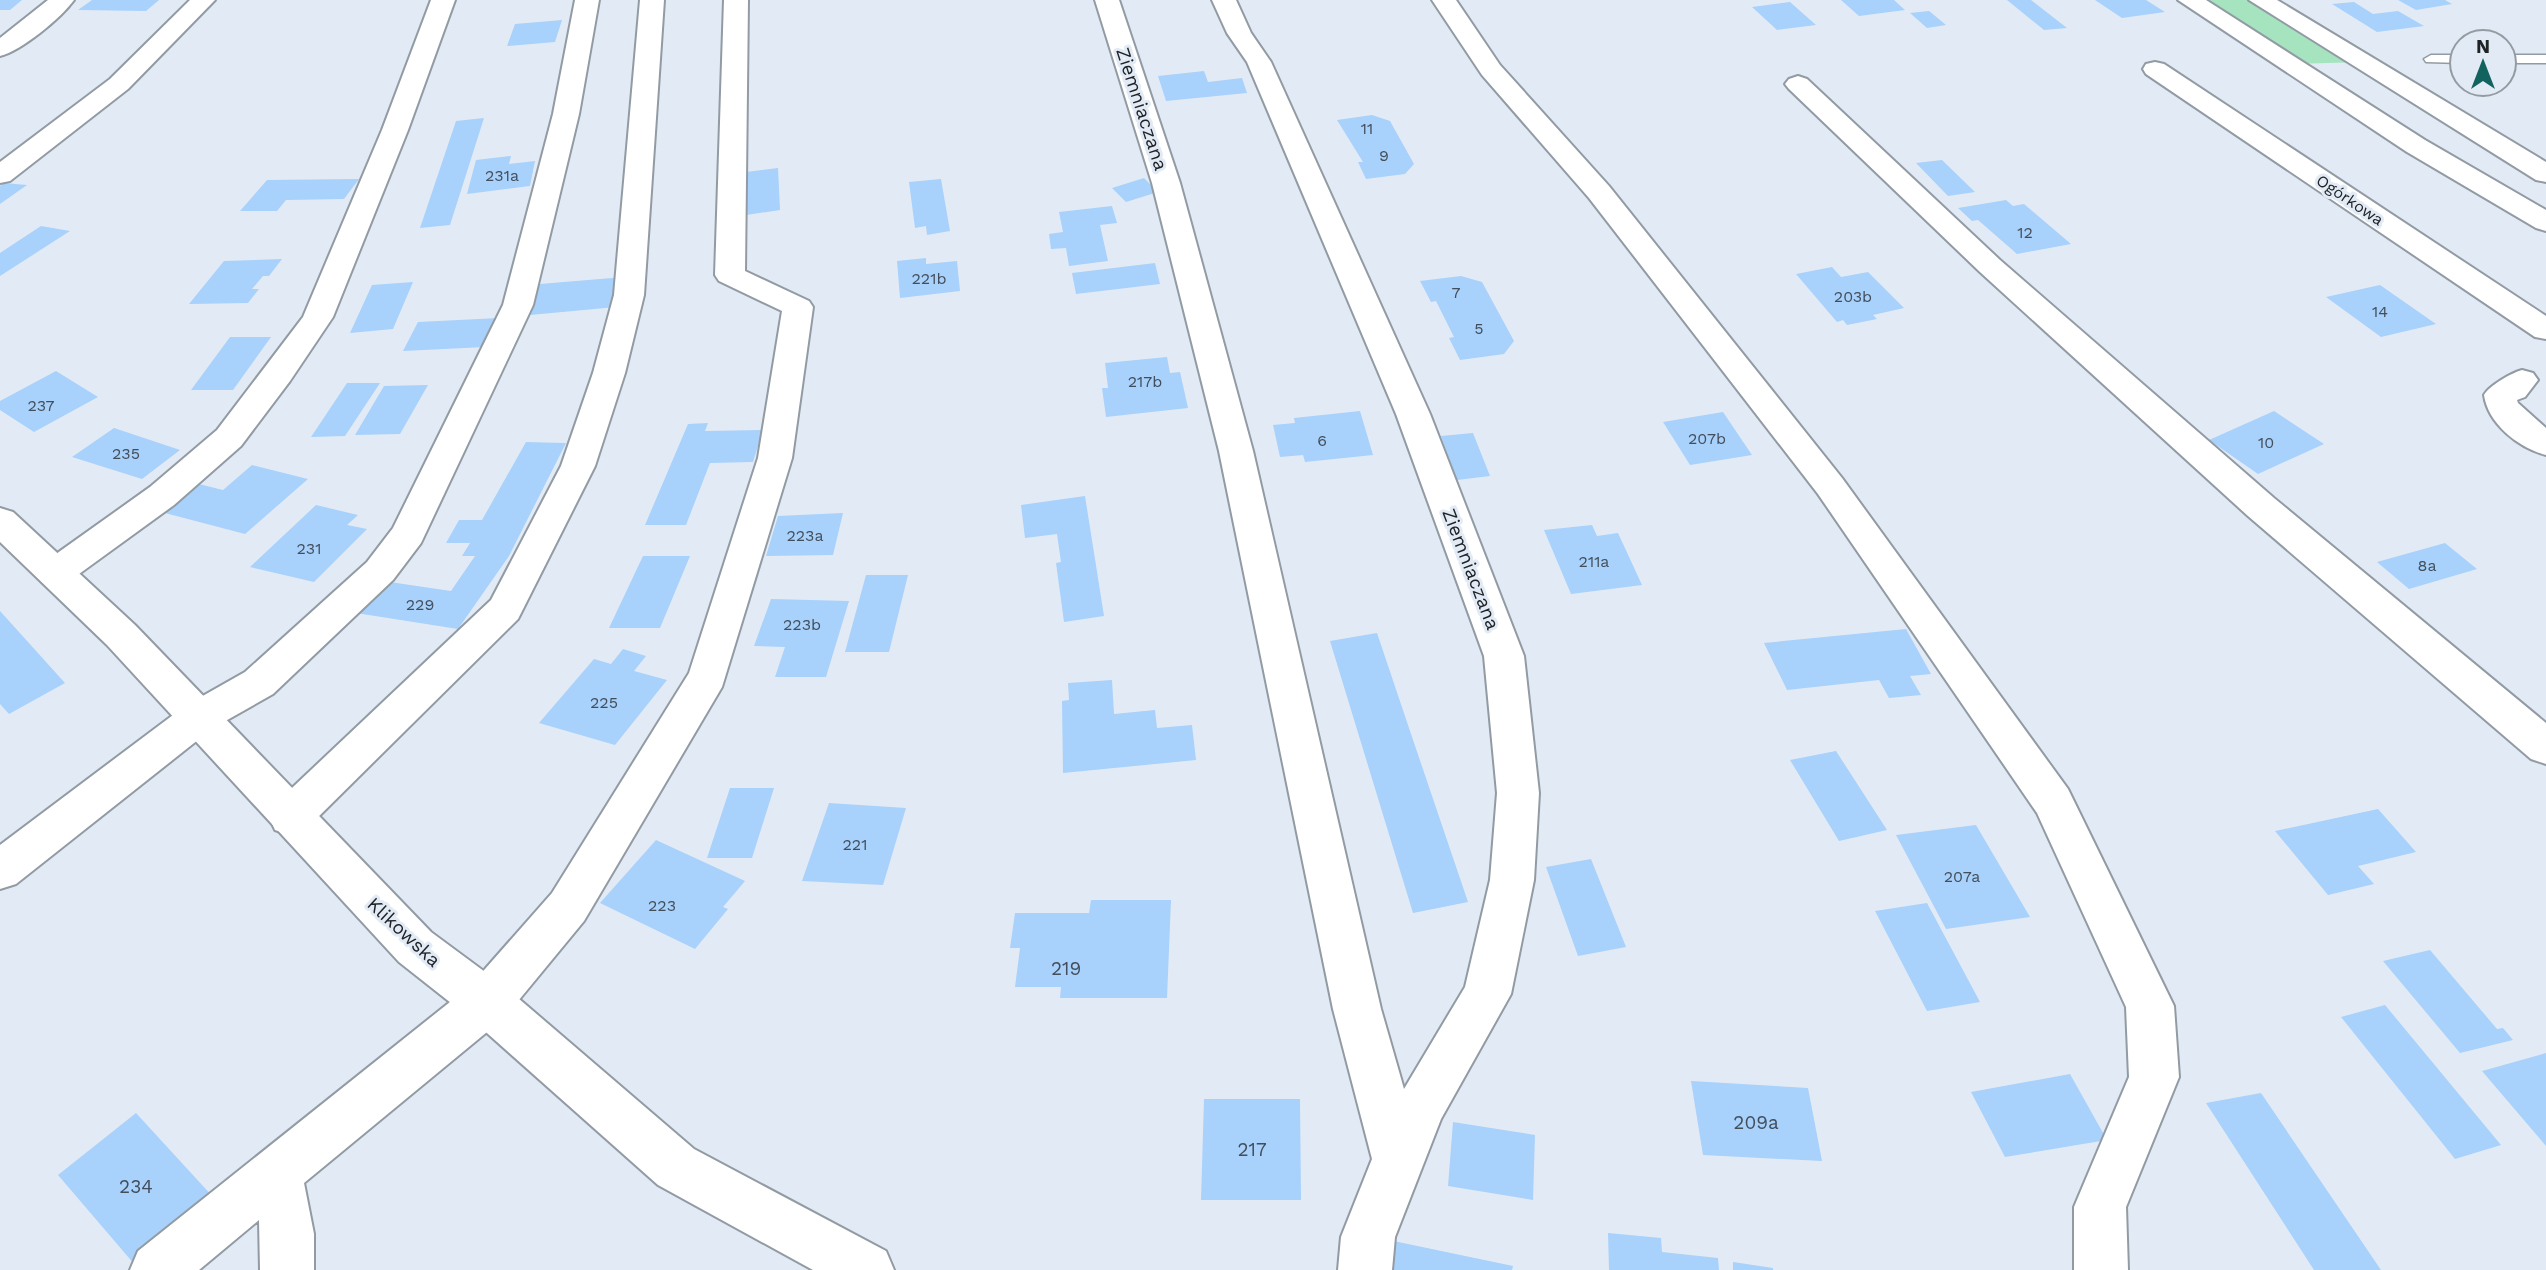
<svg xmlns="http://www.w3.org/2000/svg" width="2546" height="1270" font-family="'Work Sans',sans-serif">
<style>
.green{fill:#a6e4c0}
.building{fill:#a8d1fb}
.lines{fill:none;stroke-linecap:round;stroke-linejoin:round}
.service-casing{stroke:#929ba3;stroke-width:3}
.minor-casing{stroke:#929ba3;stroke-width:4}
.tertiary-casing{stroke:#929ba3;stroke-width:4}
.service{fill:#fff;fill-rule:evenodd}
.minor{fill:#fff;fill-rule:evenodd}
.tertiary{fill:#fff;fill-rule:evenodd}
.labels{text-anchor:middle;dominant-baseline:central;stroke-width:6;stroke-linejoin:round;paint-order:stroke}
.number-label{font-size:16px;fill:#424e5b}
.far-street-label{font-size:16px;fill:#202326;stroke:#e2ebf5}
.street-label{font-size:19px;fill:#202326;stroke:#e2ebf5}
.near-number-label{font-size:19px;fill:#424e5b}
</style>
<rect width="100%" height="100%" fill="#e2ebf5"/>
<path class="green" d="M2190 0H2261L2364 62 2293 64Z"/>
<path class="building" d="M0 0H22L10 10H0Z
M92 0H159L146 11 78 10Z
M1841 0H1894L1905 10 1859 16Z
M2007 0H2031L2067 28 2044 30Z
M2095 0H2146L2165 12 2122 18Z
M2398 0H2445L2452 4 2416 10Z
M1790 2 1816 25 1777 30 1752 7Z
M2354 2 2373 14 2398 11 2424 26 2377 32 2332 4Z
M1929 11 1934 15 1946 25 1927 28 1910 13Z
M562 20 555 42 507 46 515 24Z
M1204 71 1208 82 1242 78 1247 93 1166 101 1158 76Z
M1372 115 1390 121 1414 164 1405 174 1366 179 1358 162H1363L1337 120Z
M484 118 450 225 420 228 456 121Z
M511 156 509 164 535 161 530 186 467 194 476 160Z
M1942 160 1975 192 1948 196 1916 163Z
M778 168 780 210 746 215V172Z
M1144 178 1158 192 1126 202 1112 188Z
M359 179 344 199 286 200 277 211H240L267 180Z
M941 179 950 231 927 235 926 226 915 228 909 182Z
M4 183 27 185 0 204V186Z
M2006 200 2013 206 2024 204 2071 244 2017 254 1978 220 1972 221 1958 208Z
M1112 206 1117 223 1100 225 1108 261 1069 266 1066 248 1051 249 1049 234 1063 232 1059 212Z
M41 226 70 231 0 276V253Z
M926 258V264L957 261 960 291 900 298 897 261Z
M282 259 269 276H263L252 289H259L248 303 189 304 224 261Z
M1155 263 1160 284 1076 294 1072 273Z
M1832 267 1841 277 1868 272 1904 308 1873 315 1877 319 1847 325 1843 320 1837 322 1796 274Z
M1461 276 1482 282 1514 341 1504 354 1460 360 1449 338 1454 337 1436 301 1431 302 1420 281Z
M624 277 616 307 530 315 540 284Z
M413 282 393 329 350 333 372 285Z
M2380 285 2436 324 2381 337 2326 297Z
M499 318 485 347 403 351 418 322Z
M230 337H271L233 390H191Z
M1167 357 1170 373 1180 372 1188 408 1106 417 1102 388H1108L1105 363Z
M56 371 98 397 34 432 0 410V401Z
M347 383H380L345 436 311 437Z
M428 385 400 434 355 435 384 386Z
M1360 411 1373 455 1305 462 1303 455 1280 457 1273 425 1295 423 1294 418Z
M2274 411 2324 444 2258 474 2209 440Z
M1723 412 1752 455 1690 465 1663 422Z
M708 423 705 431 763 430 753 462 710 463 686 525H645L688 424Z
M114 428 180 450 142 479 72 457Z
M1473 433 1490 476 1457 480 1441 436Z
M526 442 566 443 509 556 458 629 356 613 383 581 451 591 475 556H462L470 543H446L459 520H482Z
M252 465 308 479 245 534 165 513 199 484 223 490Z
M1085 496 1104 616 1064 622 1056 563 1061 562 1057 534 1025 538 1021 505Z
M316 505 358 515 347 525 367 529 314 582 250 567Z
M843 513 833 555 766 556 778 516Z
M1592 525 1597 536 1618 533 1642 585 1571 594 1544 530Z
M2445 543 2477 569 2409 589 2377 562Z
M643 556H690L660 628H609Z
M866 575H908L889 652H845Z
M771 599 849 601 826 677H775L785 647 754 646Z
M0 611 65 683 9 714 0 704Z
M1906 629 1931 674 1910 676 1921 695 1889 698 1879 680 1787 690 1764 643Z
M1377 633 1410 731 1468 902 1413 913 1330 641Z
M623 649 646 656 634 671 667 680 615 745 539 723 594 659 611 664Z
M1112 680 1114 714 1155 710 1157 728 1192 725 1196 760 1063 773 1062 701 1069 700 1068 683Z
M1836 751 1887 830 1839 841 1790 760Z
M730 788H774L752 858H707Z
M829 803 906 808 883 885 802 881Z
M2378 809 2416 852 2358 866 2374 884 2328 895 2275 831Z
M1976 825 2030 917 1946 929 1896 835Z
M656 840 745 881 723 907 728 909 695 949 600 903Z
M1591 859 1626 947 1578 956 1546 867Z
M1091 900H1171L1167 998H1060L1061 987H1015L1020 948H1010L1015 913H1089Z
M1927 903 1980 1002 1927 1011 1875 911Z
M2430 950 2497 1029 2503 1028 2513 1040 2460 1053 2383 961Z
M2385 1005 2501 1145 2455 1159 2341 1017Z
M2546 1053V1146L2482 1071Z
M2070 1074 2107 1140 2005 1157 1971 1092Z
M1691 1081 1808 1088 1822 1161 1703 1155Z
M2261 1093 2381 1270H2314L2206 1103Z
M1204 1099H1300L1301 1200H1201Z
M136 1113 214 1198 135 1265 58 1175Z
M1453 1122 1535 1135 1533 1200 1448 1186Z
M1608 1233 1661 1238 1662 1252 1718 1258 1719 1270H1609Z
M1384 1239 1513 1266 1512 1270H1379Z
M1733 1262 1773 1268V1270H1733Z"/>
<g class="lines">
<g class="service-casing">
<path id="service" d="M2431 55H2462V63L2426 62 2424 59Z
M2504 55H2546V63H2504Z"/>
</g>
<g class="minor-casing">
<path id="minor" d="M48 0H74C61 18 21 51 0 56V38Z
M190 0H215L128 89 10 181 0 183V162L110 79Z
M431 0H455L408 130 333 317 290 381 241 446 174 505 68 582 55 586 42 582 36 573 42 564 150 487 217 430 303 317 382 130Z
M575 0H599L579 114 533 305 421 543 393 580 273 694 213 728 16 884 0 889V845L185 706 245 672 367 562 393 528 503 305 553 114Z
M640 0H664L644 295 625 373 595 466 518 619 305 830 290 835 275 830 269 817 275 804 491 600 561 466 593 373 614 295Z
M724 0H748L745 271 809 301 813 307 792 458 722 687 584 921 504 1018 304 1183 314 1234V1270H260L259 1220 199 1270H130L138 1251 470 986 552 893 689 673 758 458 782 311 719 281 715 275Z
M1095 0H1119L1180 183 1253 451 1381 1009 1404 1089 1465 987 1490 880 1497 793 1484 656 1396 414 1247 62 1227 33 1212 0H1236L1251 33 1271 62 1430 414 1524 656 1539 793 1534 880 1511 994 1441 1119 1395 1237 1392 1270H1338L1341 1237 1372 1159 1333 1009 1219 451 1152 183Z
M1432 0H1456L1500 65 1609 186 1842 478 2068 789 2174 1006 2179 1077 2126 1207 2128 1270H2074V1207L2129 1077 2126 1007 2037 813 1818 494 1589 198 1482 75Z
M2178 0H2206L2425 140 2546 210V231L2536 228 2407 152Z
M2249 0H2277L2546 162V182L2536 180Z
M2155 62 2164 64 2546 316V339L2535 337 2146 74 2143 69 2146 64Z
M1798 76 1807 79 2000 260 2274 498 2546 723V764L2531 759 2248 516 1980 272 1789 89 1785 84 1789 79Z
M2522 370 2533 373 2538 380 2525 397 2517 400 2518 403 2546 428V455C2519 448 2488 424 2484 395 2489 386 2511 373 2522 370Z"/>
</g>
<g class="tertiary-casing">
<path id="tertiary" d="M0 508 13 512 135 625 431 932 504 986 694 1149 886 1251 894 1270H813L658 1185 470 1018 399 962 107 645 0 542Z"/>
</g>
<use href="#service" class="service"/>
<use href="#minor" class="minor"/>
<use href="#tertiary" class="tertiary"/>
</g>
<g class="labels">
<g class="number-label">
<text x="1367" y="128">11</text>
<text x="1384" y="155">9</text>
<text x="502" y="175">231a</text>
<text x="2025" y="232">12</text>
<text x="929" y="278">221b</text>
<text x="1456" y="292">7</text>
<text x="1853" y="296">203b</text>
<text x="2380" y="311">14</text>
<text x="1479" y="328">5</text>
<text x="1145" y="381">217b</text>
<text x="41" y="405">237</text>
<text x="1707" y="438">207b</text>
<text x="1322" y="440">6</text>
<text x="2266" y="442">10</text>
<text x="126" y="453">235</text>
<text x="805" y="535">223a</text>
<text x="309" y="548">231</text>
<text x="1594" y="561">211a</text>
<text x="2427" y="565">8a</text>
<text x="420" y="604">229</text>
<text x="802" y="624">223b</text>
<text x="604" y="702">225</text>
<text x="855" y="844">221</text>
<text x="1962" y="876">207a</text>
<text x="662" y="905">223</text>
</g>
<g class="far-street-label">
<text transform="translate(2350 200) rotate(34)">Ogórkowa</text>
</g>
<g class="street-label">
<text transform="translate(1142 109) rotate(72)">Ziemniaczana</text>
<text transform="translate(1471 569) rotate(69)">Ziemniaczana</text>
<text transform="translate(404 932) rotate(43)">Klikowska</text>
</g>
<g class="near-number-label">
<text x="1066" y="968">219</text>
<text x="1756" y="1122">209a</text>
<text x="1252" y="1149">217</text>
<text x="136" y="1186">234</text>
</g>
</g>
<g transform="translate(2483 63)"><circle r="33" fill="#e2ebf5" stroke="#949ba2" stroke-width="2"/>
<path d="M0-5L12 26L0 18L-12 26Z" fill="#126260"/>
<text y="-10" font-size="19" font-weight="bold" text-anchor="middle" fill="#202326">N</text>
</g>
</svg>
